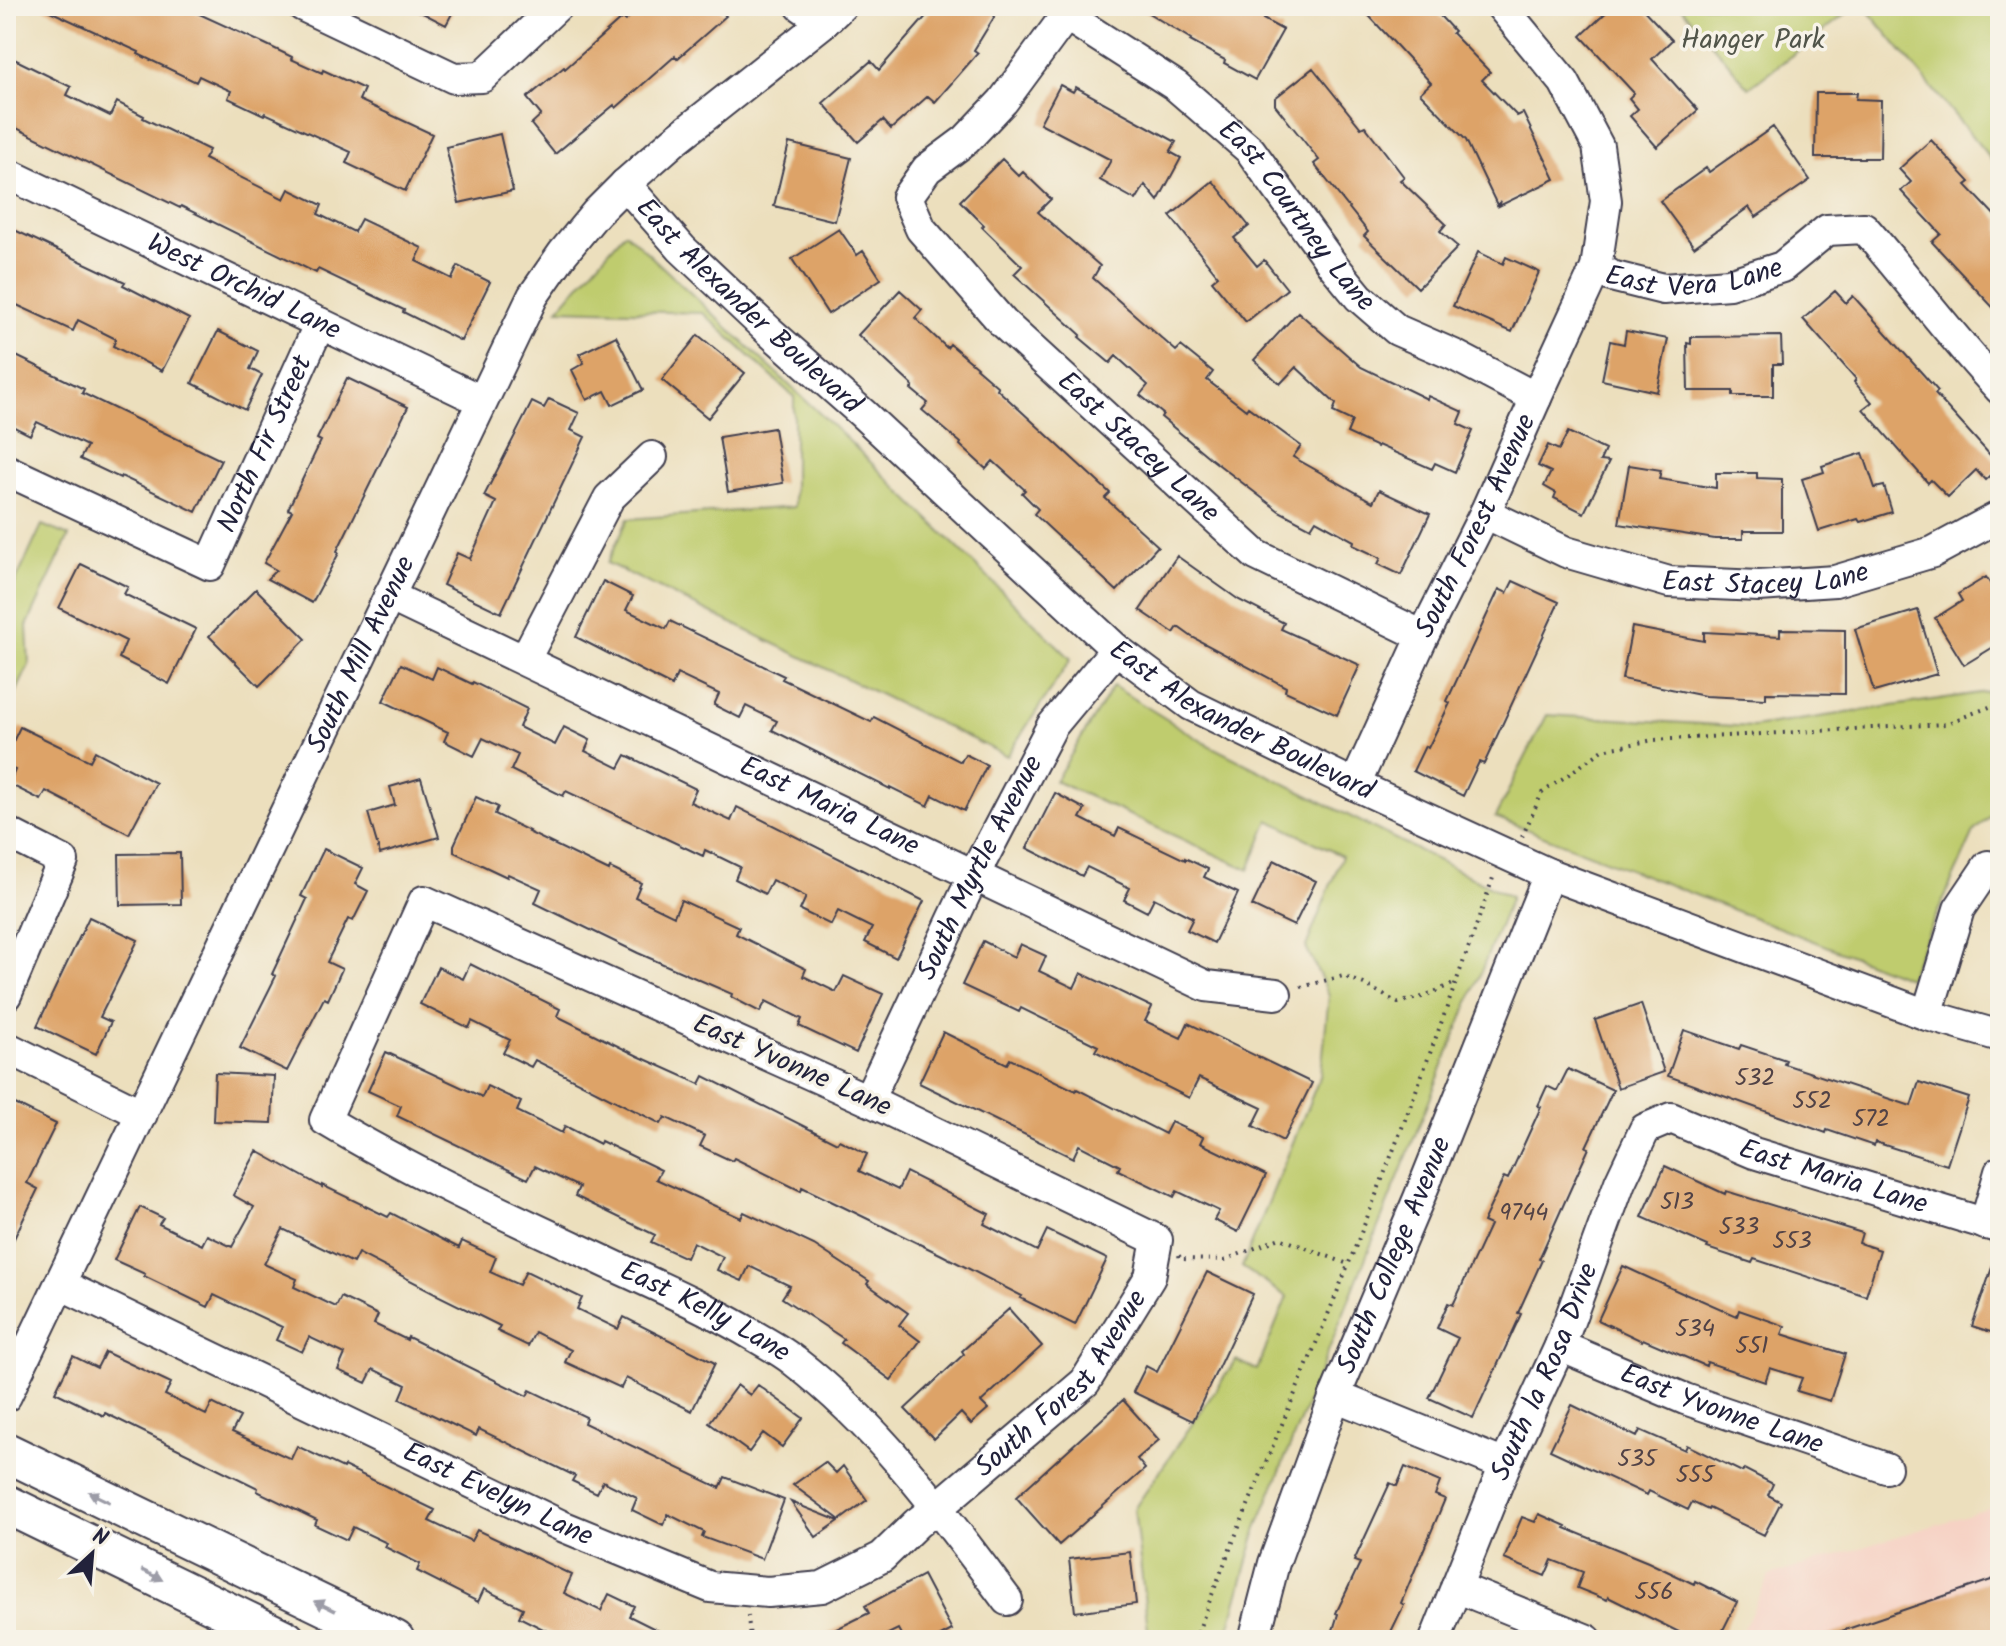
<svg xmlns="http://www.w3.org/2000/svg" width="2006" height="1646" font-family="Kalam,sans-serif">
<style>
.built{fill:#f6d2c4}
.green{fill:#bfcc6e;stroke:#707754;stroke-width:2}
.building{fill:#dda368}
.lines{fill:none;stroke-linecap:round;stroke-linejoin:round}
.minor-casing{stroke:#403e4e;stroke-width:34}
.major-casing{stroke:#403e4e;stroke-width:42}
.path{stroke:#403e4e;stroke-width:4;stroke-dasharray:2 6;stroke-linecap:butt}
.minor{stroke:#fff;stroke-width:30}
.major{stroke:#fff;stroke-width:38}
.oneway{fill:#9c9ca7}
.labels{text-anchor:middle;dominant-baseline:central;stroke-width:7;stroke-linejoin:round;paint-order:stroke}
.number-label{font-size:24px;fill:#514246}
.park-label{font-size:28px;fill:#51554a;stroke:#f7f3e8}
.street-label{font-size:28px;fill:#22223b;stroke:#f7f3e8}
</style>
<rect width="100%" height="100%" fill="#f7f3e8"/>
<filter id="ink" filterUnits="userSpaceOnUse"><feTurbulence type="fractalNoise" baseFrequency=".0125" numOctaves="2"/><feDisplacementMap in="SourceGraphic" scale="16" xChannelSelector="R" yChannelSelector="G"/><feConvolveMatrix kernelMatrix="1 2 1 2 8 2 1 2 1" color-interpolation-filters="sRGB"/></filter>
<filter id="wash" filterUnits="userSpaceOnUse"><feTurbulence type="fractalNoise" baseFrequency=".006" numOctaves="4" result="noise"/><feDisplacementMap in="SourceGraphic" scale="32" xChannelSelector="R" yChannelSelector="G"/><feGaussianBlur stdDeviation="1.8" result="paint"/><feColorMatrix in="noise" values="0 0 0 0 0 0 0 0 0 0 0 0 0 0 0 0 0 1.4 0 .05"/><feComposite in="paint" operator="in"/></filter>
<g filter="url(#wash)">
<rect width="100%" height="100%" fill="#ecdfbd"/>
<path class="built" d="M2000 1505V1640H1738L1769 1576Z"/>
<path class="green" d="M1680 6H1856L1749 88Z
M1864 6H2000V170Z
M625 232 847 439 1071 659 1007 756 607 563 628 519 794 507V397L703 313 558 309Z
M42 525 69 536 27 626 29 665 6 714V602Z
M1113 686 1208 745 1511 897 1257 1528 1226 1640H1143L1148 1630 1134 1509 1236 1360 1257 1370 1287 1297 1242 1267 1321 1074 1329 995 1306 947 1342 856 1269 820 1249 870 1055 781Z
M2000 690V808L1975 830 1908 978 1495 817 1547 715 1753 727Z"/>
<g id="blocks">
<path class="building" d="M39 6H182L265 44 292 57 291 59 322 73 323 70 364 89 359 100 432 134 405 191 346 163 351 152 265 113 264 115 228 98 231 91 199 76 196 82 138 54 139 52Z
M409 6H456L446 25Z
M642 6H717L726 16 677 59 675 56 616 108 614 105 555 154 531 124 541 115 527 98 564 67 565 69 622 18 625 21Z
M935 6H1001L974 50 978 53 935 102 928 96 891 129 883 120 858 142 823 103 871 61 879 70Z
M1137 6H1270L1263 19 1283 30 1255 80 1224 63 1225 60 1190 41 1191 39Z
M1360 6H1431L1454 31 1452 33 1490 72 1482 80 1517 116 1523 113 1555 179 1499 206 1501 201 1497 205 1466 140 1420 93 1431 83Z
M1613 6H1640L1672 40 1652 59 1698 110 1657 147 1630 116 1638 109 1629 98 1634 93 1581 36Z
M12 58 71 87 67 95 110 116 117 102 144 116 143 118 209 150 204 159 284 199 289 189 322 205 318 214 354 232 361 219 422 248 416 261 452 279 458 266 490 282 461 341 403 312 404 310 318 269 316 273 181 206 180 208 6 123V70Z
M1313 68 1361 128 1365 126 1404 177 1400 180 1446 224 1440 231 1458 247 1418 288 1364 236 1368 232 1314 164 1319 160 1275 105V98Z
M1060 85 1073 92 1076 87 1176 142 1170 152 1181 158 1158 201 1145 185 1136 200 1100 180 1111 160 1040 123Z
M1816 93H1857L1856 99 1881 100 1880 158H1815Z
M1773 127 1810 180 1756 217 1749 207 1694 247 1660 201 1706 168 1709 172Z
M500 134 513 191 459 203 446 147Z
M1931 140 1970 182 1966 185 2000 221V315L1932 242 1941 234 1901 191 1911 182 1899 169Z
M789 143 851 158 835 221 774 206Z
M1002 159 1019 176 1023 172 1051 199 1038 212 1100 266 1093 278 1176 351 1181 346 1213 372 1207 380 1246 410 1248 407 1301 446 1293 457 1373 502 1379 490 1430 514 1401 575 1378 564 1381 558 1353 545 1354 541 1316 520 1311 528 1279 511 1210 458 1161 417 1163 414 1140 395 1148 385 1116 356 1110 363 1079 337 1081 335 1014 274 1022 266 982 227 984 225 960 201Z
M1213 181 1249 226 1234 238 1257 266 1264 260 1287 289 1246 322 1212 281 1218 276 1170 216Z
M6 226 125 282 123 285 189 319 162 371 113 346 116 339 78 320 73 331 6 300Z
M839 229 857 255 863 251 881 279 828 314 792 259Z
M1478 252 1503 264 1506 257 1539 272 1512 332 1453 306Z
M900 290 922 310 915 318 947 348 950 344 977 367 976 368 998 387 997 389 1110 493 1105 498 1158 546 1117 591 1034 514 1038 509 1022 493 1025 490 993 461 986 469 960 445 961 443 922 410 928 403 911 389 913 386 858 335Z
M1835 291 1846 303 1853 296 1938 391 1935 394 2000 466 1985 480 1976 470 1948 497 1931 480 1928 483 1863 409 1872 402 1854 382 1856 379 1803 319Z
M1298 312 1361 367 1427 399 1428 396 1463 412 1458 424 1473 431 1455 472 1435 463 1432 469 1378 445 1377 447 1347 433 1352 421 1333 412 1336 404 1296 367 1280 384 1254 360Z
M218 331 258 351 250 369 262 375 245 410 192 383Z
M1626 331 1668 339 1657 392 1602 380 1610 341 1624 344Z
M698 335 745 373 708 418 662 380Z
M616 336 643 390 612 405 605 391 587 400 572 370 584 363 579 354Z
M1781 336 1782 364H1773V396H1733V391H1688L1687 343 1691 344V337Z
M6 351 84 389 82 393 221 460 196 512 121 476 120 478 80 459 87 446 37 422 30 435 6 423Z
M347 378 408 407 337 551 339 553 312 603 267 579 276 570 264 563 292 511 288 509 321 441 317 439Z
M549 399 579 413 571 430 585 437 501 613 443 585 457 553 470 559 496 502 484 496 532 402 544 408Z
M774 428 783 483 728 492 719 437Z
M1568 432 1605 450 1600 461 1609 462 1584 513 1554 498 1556 493 1544 486 1551 472 1538 466 1548 445 1559 450Z
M1863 453 1875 488 1884 486 1892 512 1860 522 1858 519 1819 531 1802 479 1824 472 1822 466Z
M1629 465 1661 470 1659 479 1716 488V473H1757V478L1782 479V531H1743V539H1715L1619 524Z
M1177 556 1239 600 1284 623 1281 629 1360 665 1337 715 1285 691 1286 687 1192 637 1178 627 1174 633 1140 610Z
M81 564 128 587 124 594 196 629 169 684 119 658 126 641 59 608Z
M1986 577 2000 599V643L1964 665 1935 618 1962 601 1958 594Z
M603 581 633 596 626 610 666 629 670 621 784 676 782 679 871 722 874 717 961 762 965 754 987 765 964 811 933 795 928 806 890 787V789L772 730 777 721 746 706 740 718 714 705 719 694 677 674 672 686 576 637Z
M1513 581 1559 602 1484 764 1479 762 1463 796 1413 771 1425 746 1428 748 1450 703 1447 701 1499 589 1507 593Z
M256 589 306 639 259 686 209 636Z
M1918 610 1937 674 1874 692 1855 629Z
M1632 627 1704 641V632L1780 636V629L1845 630V694L1766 693V699L1705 696 1622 679Z
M401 664 432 679 437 667 472 684 473 682 527 709 519 727 555 745 564 727 590 740 585 751 619 768 626 755 696 789 690 802 731 821 737 807 924 901 896 958 865 942 872 928 838 911 831 925 800 910 806 897 772 880 765 894 735 879 740 867 705 850 703 856 566 791 563 796 511 770 518 755 483 738 474 756 444 741 448 732 383 701Z
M20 727 90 761 95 751 156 783 129 834 46 791 41 800 9 784 15 770 6 766V756Z
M421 778 439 837 380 854 368 813 395 805 390 787Z
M1055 793 1085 809 1080 818 1115 836 1119 828 1185 860V858L1208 869 1204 877 1238 893 1214 943 1187 930 1193 918 1154 898 1147 912 1124 900 1130 888 1087 867 1082 876 1027 848Z
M476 797 498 807 495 814 529 831 528 832 609 871 610 868 641 883 635 897 674 916 681 900 739 927 736 934 806 969 803 976 836 992 844 976 883 994 856 1053 799 1026 802 1019 766 1001 760 1012 731 997 732 994 638 953 535 903 541 889 508 874 507 877 454 852V845Z
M324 849 363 868 355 884 368 891 353 921 348 919 327 962 342 969 328 1000 324 998 287 1071 240 1048 276 976 272 974 307 899 301 896Z
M180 853 181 904 120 905 119 854Z
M1274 860 1316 881 1294 926 1252 906Z
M89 917 138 940 100 1017 111 1022 96 1054 37 1026Z
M983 941 1014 957 1020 944 1046 956 1039 971 1074 988 1081 973 1152 1007 1145 1021 1181 1038 1188 1023 1312 1083 1283 1141 1253 1126 1262 1108 1224 1090 1199 1078 1189 1098 1095 1051 1098 1046 1021 1008 1019 1012 962 985Z
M470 964 560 1009 557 1016 638 1056 700 1084 704 1076 837 1143 839 1140 867 1154 859 1171 898 1190 906 1172 989 1214 984 1224 1037 1251 1047 1230 1107 1259 1075 1325 1020 1298 1022 1296 940 1254 802 1187 801 1191 734 1158 732 1161 700 1146 705 1136 665 1117 661 1124 535 1060 531 1067 503 1053 510 1040 472 1021 469 1028 420 1004 438 967 463 979Z
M1641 1004 1664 1072 1618 1088 1595 1020Z
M1684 1030 1739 1049 1741 1045 1786 1060 1784 1064 1911 1106 1919 1082 1969 1098 1947 1165 1875 1142 1874 1146 1827 1130 1826 1133 1668 1076Z
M943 1032 1007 1064 1010 1059 1076 1091 1077 1089 1165 1134 1171 1122 1203 1137 1200 1143 1266 1175 1238 1232 1214 1220 1219 1211 1177 1191 1174 1197 1118 1170 1120 1166 1079 1145 1073 1158 919 1083Z
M386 1052 482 1097 487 1086 521 1102 517 1111 562 1133 565 1126 600 1144 601 1141 661 1170 656 1179 741 1218 744 1212 814 1245 869 1281 867 1284 908 1313 899 1325 920 1341 891 1380 841 1343 844 1339 782 1298 790 1286 749 1266 742 1281 717 1270 723 1257 693 1242 686 1258 651 1242 655 1235 575 1196 579 1187 535 1166 528 1179 397 1116 401 1106 368 1091Z
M1568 1069 1613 1090 1586 1147 1589 1148 1539 1259 1542 1260 1518 1313 1521 1314 1473 1418 1429 1398 1458 1338 1437 1328 1448 1303 1453 1305 1490 1225 1483 1222 1504 1177 1508 1179 1541 1107 1538 1106 1547 1086 1557 1091Z
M215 1073 274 1076 272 1123 213 1121Z
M11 1102 56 1124 27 1183 38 1189 6 1255V1112Z
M257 1151 322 1187V1185L388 1217 391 1213 459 1248 462 1241 496 1257 490 1272 519 1285 526 1271 582 1298 577 1309 618 1329 624 1317 715 1363 692 1411 626 1378 621 1388 565 1362 571 1350 535 1332 528 1346 497 1331 500 1326 437 1295V1294L358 1253 353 1263 283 1229 264 1264 297 1279 294 1287 336 1307 341 1297 378 1315 374 1324 407 1340 408 1337 527 1396 530 1390 586 1417 584 1423 720 1488 725 1477 784 1500 762 1559 702 1537 704 1532 668 1514 663 1525 632 1510 637 1498 603 1481 597 1493 572 1481 575 1476 479 1429 476 1436 441 1419 400 1399 406 1385 373 1369 366 1383 338 1370 345 1354 309 1337 302 1352 276 1340 282 1327 214 1295 208 1307 144 1276 145 1274 114 1260 140 1207 163 1218 159 1224 202 1245 207 1235 232 1247 254 1207 233 1195Z
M1665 1166 1725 1194 1726 1191 1862 1233 1859 1243 1880 1250 1866 1296 1754 1259 1752 1263 1707 1248 1708 1246 1642 1217Z
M1997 1253 2000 1254V1335L1972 1326Z
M1623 1266 1684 1294 1685 1293 1737 1316 1739 1310 1785 1326 1782 1334 1845 1354 1830 1401 1797 1391 1802 1378 1770 1368 1765 1382 1707 1362 1706 1366 1643 1339 1642 1341 1598 1320Z
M1207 1272 1253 1294 1193 1421 1133 1392 1146 1366 1157 1372Z
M1009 1309 1042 1346 981 1402 988 1409 971 1424 961 1413 934 1439 905 1409 964 1354 962 1351Z
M105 1352 171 1383 165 1395 206 1415 212 1403 240 1417 232 1432 291 1459 297 1446 343 1468 344 1466 435 1510 429 1521 471 1541 477 1530 572 1575 564 1593 601 1611 609 1594 634 1606 629 1616 677 1640H565L519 1617 523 1608 484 1589 478 1602 417 1571 420 1564 385 1547 387 1543 353 1527 347 1540 315 1525 317 1520 257 1491 258 1488 105 1413 104 1416 55 1392 73 1356 97 1368Z
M737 1385 750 1395 758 1385 803 1418 782 1447 763 1433 749 1452 709 1423Z
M1123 1400 1159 1440 1137 1459 1145 1469 1059 1545 1016 1497Z
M1572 1405 1637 1437 1640 1430 1685 1450 1687 1445 1742 1472 1744 1469 1773 1484 1768 1495 1781 1502 1764 1535 1709 1508 1708 1510 1692 1502 1688 1510 1649 1491 1647 1495 1550 1450Z
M825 1462 836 1473 843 1466 867 1500 840 1520 793 1485Z
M1405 1467 1440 1482 1435 1495 1445 1499 1401 1603 1404 1605 1387 1640H1330L1338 1614 1336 1613 1360 1563 1354 1561 1390 1483 1397 1486Z
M791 1502 839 1521 816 1537Z
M1539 1514 1566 1526 1565 1528 1648 1562 1694 1584 1695 1581 1737 1602 1718 1640H1695L1608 1597 1607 1600 1577 1588 1583 1572 1552 1560 1545 1576 1504 1559 1522 1517 1535 1522Z
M1130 1552 1136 1604 1075 1612 1069 1559Z
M923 1575 952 1630 933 1640H904L898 1629 876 1640H814L869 1613 865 1606Z
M2000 1577V1640H1824V1637Z"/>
</g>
</g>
<g filter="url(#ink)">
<use href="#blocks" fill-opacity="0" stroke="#403e4e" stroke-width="2"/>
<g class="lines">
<g class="minor-casing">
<g id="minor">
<path d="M303 6 454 78 482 77 557 6"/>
<path d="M801 6 824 22"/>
<path id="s1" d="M1073 6 1003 101 966 140 927 169 907 197 921 229 1003 323 1256 555 1423 636"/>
<path id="s2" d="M1067 16 1176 86 1250 150 1332 264 1359 297 1397 330 1454 355 1536 398"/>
<path id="s3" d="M6 173 482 401"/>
<path id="s4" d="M625 184 682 249 770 332 862 413 1116 649 1191 705 1355 785 1549 874 1927 1015 2000 1036"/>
<path id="s5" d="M1596 268 1611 276 1663 289 1729 284 1782 267 1827 230 1864 228C1910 281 1952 338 2000 389"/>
<path id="s6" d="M6 470 210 565 320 323"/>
<path id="s7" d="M1485 513 1566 552 1669 582 1759 586 1835 581 1933 552 2000 516"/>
<path id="s8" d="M389 596 1206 986 1276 994"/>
<path d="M525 659 609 498 652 457"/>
<path id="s9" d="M1355 785 1423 636 1485 513 1536 398 1596 268 1606 201 1598 146 1564 82 1501 6"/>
<path d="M6 832 63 861 6 995"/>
<path d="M1927 1015 1959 909 1988 866 2000 870"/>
<path d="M6 1047 142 1114"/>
<path id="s10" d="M868 1100 974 875 1052 726 1116 649"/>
<path d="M1985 1224 2000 1172"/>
<path id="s11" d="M60 1284 562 1526 710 1587 768 1592 822 1587 882 1557 917 1523 938 1507 1085 1382 1150 1277 1157 1240 868 1100 424 901 325 1120C420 1177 523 1223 623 1270 669 1291 715 1312 758 1338 770 1345 783 1352 794 1361 880 1427 943 1514 1007 1600"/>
<path id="s12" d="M1560 1346 1685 1399 1886 1468"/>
<path id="s13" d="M6 1396 533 296 563 253 596 213 625 184 675 140 824 22 841 6"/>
<path d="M1335 1396 1505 1465"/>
<path d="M1456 1587 1587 1640"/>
<path id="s14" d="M1254 1640 1274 1563 1335 1396 1419 1198 1549 874"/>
<path id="s15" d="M1435 1640 1505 1465 1560 1346 1620 1182 1645 1129 1671 1118 1754 1153 2000 1228"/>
</g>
</g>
<g class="major-casing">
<path id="major" d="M6 1452 395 1640
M6 1504 286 1640"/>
</g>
<path class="path" d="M1522 837 1542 793 1603 750 1653 740 1945 724 2000 703
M1301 987 1343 976 1364 984 1398 1003 1422 997 1455 983
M1179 1255 1180 1259 1225 1260 1280 1238 1348 1264
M748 1615 750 1640
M1195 1640C1239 1520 1292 1404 1340 1285 1395 1150 1446 1013 1494 875"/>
<use href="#minor" class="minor"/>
<use href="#major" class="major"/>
</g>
<defs><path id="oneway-solid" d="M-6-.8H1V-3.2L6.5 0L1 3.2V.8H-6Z" transform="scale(2)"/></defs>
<g class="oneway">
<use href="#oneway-solid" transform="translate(99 1497) rotate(-154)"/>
<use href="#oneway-solid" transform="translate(152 1575) rotate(26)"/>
<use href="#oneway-solid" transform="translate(325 1606) rotate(-154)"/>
</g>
</g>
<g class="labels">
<g class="number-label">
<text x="1755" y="1078">532</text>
<text x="1812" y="1101">552</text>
<text x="1871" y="1119">572</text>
<text x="1677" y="1202">513</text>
<text x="1524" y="1213">9744</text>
<text x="1739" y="1227">533</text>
<text x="1792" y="1241">553</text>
<text x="1695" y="1329">534</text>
<text x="1752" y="1346">551</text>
<text x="1637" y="1459">535</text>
<text x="1695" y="1475">555</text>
<text x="1654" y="1592">556</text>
</g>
<g class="park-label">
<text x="1753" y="40">Hanger Park</text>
</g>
<g class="street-label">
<text stroke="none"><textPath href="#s2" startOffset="308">East Courtney Lane</textPath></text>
<text stroke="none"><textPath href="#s5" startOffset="102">East Vera Lane</textPath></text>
<text stroke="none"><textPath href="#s3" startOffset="264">West Orchid Lane</textPath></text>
<text stroke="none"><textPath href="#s4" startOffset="174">East Alexander Boulevard</textPath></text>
<text stroke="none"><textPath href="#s6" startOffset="358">North Fir Street</textPath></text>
<text stroke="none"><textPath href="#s1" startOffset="598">East Stacey Lane</textPath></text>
<text stroke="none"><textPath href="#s9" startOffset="286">South Forest Avenue</textPath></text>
<text stroke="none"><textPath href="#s7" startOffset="294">East Stacey Lane</textPath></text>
<text stroke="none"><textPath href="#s13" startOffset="822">South Mill Avenue</textPath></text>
<text stroke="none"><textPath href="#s4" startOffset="822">East Alexander Boulevard</textPath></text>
<text stroke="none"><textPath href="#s8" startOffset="488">East Maria Lane</textPath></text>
<text stroke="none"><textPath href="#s10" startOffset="258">South Myrtle Avenue</textPath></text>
<text transform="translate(792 1066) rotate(24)">East Yvonne Lane</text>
<text stroke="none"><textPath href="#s15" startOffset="754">East Maria Lane</textPath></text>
<text stroke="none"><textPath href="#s14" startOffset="410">South College Avenue</textPath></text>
<text stroke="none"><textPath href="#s11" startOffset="2800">East Kelly Lane</textPath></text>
<text stroke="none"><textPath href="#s15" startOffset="290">South la Rosa Drive</textPath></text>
<text stroke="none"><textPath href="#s11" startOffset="1148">South Forest Avenue</textPath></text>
<text stroke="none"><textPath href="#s12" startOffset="174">East Yvonne Lane</textPath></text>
<text stroke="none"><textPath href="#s11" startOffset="486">East Evelyn Lane</textPath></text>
</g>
</g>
<rect width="2006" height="1646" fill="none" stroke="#f7f3e8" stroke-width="32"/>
<g transform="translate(92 1554) rotate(26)" stroke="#f7f3e8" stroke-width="6" paint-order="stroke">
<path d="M0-6L14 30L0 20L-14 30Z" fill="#22223b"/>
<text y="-12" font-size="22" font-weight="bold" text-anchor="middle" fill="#22223b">N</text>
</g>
</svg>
